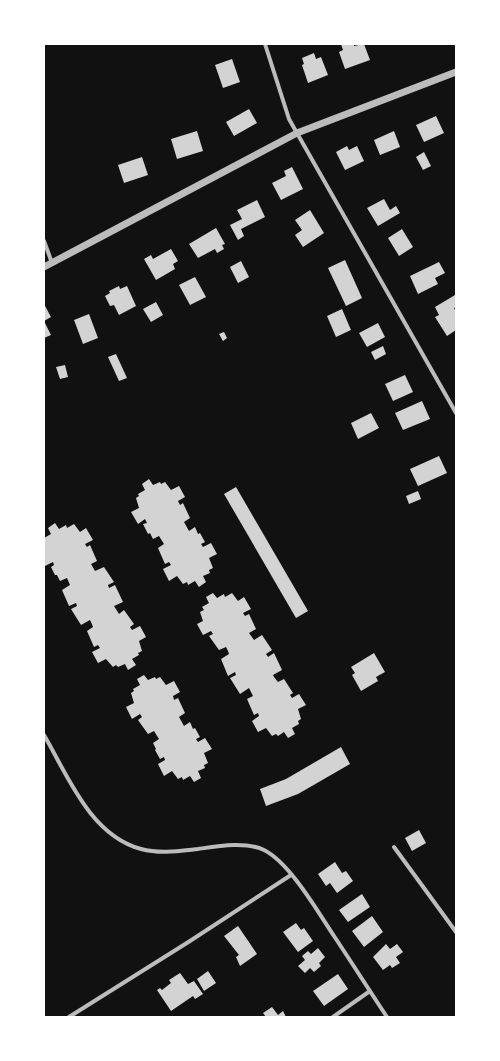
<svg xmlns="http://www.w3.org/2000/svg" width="500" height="1061" font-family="Lato,sans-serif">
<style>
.building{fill:#d3d3d3}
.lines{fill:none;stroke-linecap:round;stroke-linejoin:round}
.minor{stroke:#bcbcbc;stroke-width:4}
.tertiary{stroke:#bcbcbc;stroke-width:7}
</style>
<rect width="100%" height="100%" fill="#111"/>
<path class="building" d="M341 44H354V46L364 44 370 60 345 69 339 52 343 50Z
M314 53 316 59 321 57 328 75 308 83 302 65 304 64 302 58Z
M232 59 240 82 223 88 215 65Z
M249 109 257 123 234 136 226 122Z
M436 116 444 133 424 142 416 125Z
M197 131 203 151 177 159 171 139Z
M394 131 400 147 380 155 374 140Z
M347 146 349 150 357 146 364 161 345 170 336 152Z
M424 152 431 166 423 170 416 157Z
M142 157 148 175 124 183 118 165Z
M292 167 303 189 281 200 272 183 286 176 284 171Z
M384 199 390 210 396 206 400 213 378 226 367 208Z
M257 200 265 217 241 229 244 236 238 240 230 225 242 219 237 210Z
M310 210 324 233 303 247 295 235 302 230 295 220Z
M216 228 225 244 222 245 224 249 217 253 215 249 198 258 189 244Z
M402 229 413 247 399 256 388 238Z
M171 249 178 261 173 264 175 269 156 280 144 259 151 255 153 259Z
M345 260 362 298 346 306 328 268Z
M241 261 249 277 238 283 230 267Z
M439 262 445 273 435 278 438 284 418 294 410 276Z
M195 277 206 297 190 305 179 285Z
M119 286 120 289 127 286 136 306 119 315 114 305 110 306 105 296 110 293 109 291Z
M455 295 456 307 454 308 456 312V330L447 336 435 317 439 315 435 307Z
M156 302 163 315 151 322 143 309Z
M44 304 51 317 44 321Z
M342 309 351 330 336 337 327 316Z
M89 314 98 338 83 344 74 320Z
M44 321 51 335 44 338Z
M378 323 385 337 367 347 359 333Z
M224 332 227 338 223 341 219 334Z
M383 346 386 354 375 360 371 352Z
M116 354 127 378 119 381 108 357Z
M65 365 68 377 60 379 56 367Z
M405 375 413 392 393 401 385 384Z
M422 401 430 419 403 430 395 413Z
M371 413 379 428 358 439 351 423Z
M439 456 447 473 418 486 410 469Z
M149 479 153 485 160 482 161 484 165 482 171 490 179 486 185 497 178 501 180 505 183 503 190 518 184 522 189 531 195 527 198 534 200 533 205 542 201 544 203 547 211 543 217 554 209 558 213 568 209 570 210 573 203 576 206 582 199 587 195 581 188 585 187 582 183 584 177 576 169 581 163 569 171 565 169 562 165 564 158 548 164 544 159 536 153 539 150 533 148 534 143 524 147 523 145 519 138 524 131 512 139 508 136 498 139 496 138 494 145 490 142 484Z
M236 487 308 611 296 618 224 494Z
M418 491 421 499 409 504 406 496Z
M55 523 59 529 66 525 67 528 74 524 80 532 86 528 93 540 85 544 87 547 90 545 97 561 91 564 95 571 104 567 114 582 108 585 109 588 115 585 123 602 114 606 119 614 124 610 134 624 130 627 132 630 140 626 146 637 139 641 142 651 138 653 139 655 132 659 136 665 128 670 125 664 118 667 116 665 113 667 106 659 98 663 92 652 100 648 98 645 94 647 87 631 93 627 91 622 90 620 81 625 71 609 77 606 76 603 69 606 62 590 70 585 67 578 60 581 57 575H55L51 567 54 565 53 562 45 566 44 565V538L51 534 48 528Z
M213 593 217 598 224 594 225 597 232 593 238 601 244 597 251 609 243 613 245 616 249 614 256 629 249 633 254 640 262 635 272 650 266 654 268 657 274 653 282 670 273 675 274 677 278 682 284 679 293 693 290 695 292 698 299 694 306 705 298 709 301 719 298 721 299 724 292 728 295 734 288 738 284 732 278 736 276 734 272 736 266 728 258 732 252 721 259 716 258 713 254 715 247 699 253 696 249 688 240 694 230 678 236 675 235 672 228 676 221 659 229 654 228 651 226 647 219 650 209 636 213 634 211 631 203 635 197 624 203 621 200 612 204 610 202 607 209 603 206 597Z
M374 653 385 672 376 677 378 681 361 691 352 675 355 673 351 667Z
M144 675 148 680 155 677 156 679 160 677 166 685 174 681 180 692 173 696 174 700 178 698 185 713 179 717 184 726 190 722 193 729 195 728 200 737 196 739 198 742 205 738 212 749 204 753 208 763 204 765 205 768 198 771 201 778 194 782 190 776 183 780 182 777 178 779 172 771 164 776 158 764 165 760 164 757 160 759 155 750 156 749 153 743 159 739 154 731 148 734 138 720 142 717 140 714 132 719 126 707 134 703 131 693 134 691 133 689 140 685 137 679Z
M341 747 350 764 298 794 266 806 260 789 286 779Z
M419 830 426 843 412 851 405 838Z
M335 862 342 873 346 871 353 881 337 893 330 883 326 886 318 874Z
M362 894 370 907 348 922 339 910Z
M372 916 383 932 364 947 352 931Z
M296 923 301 930 304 928 313 941 298 952 283 932Z
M238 926 257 954 240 966 236 957 239 955 224 936Z
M386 944 390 949 397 944 403 952 396 957 400 963 392 968 390 965 383 970 373 957Z
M318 948 325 957 319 963 321 966 314 972 310 968 305 973 298 966 305 960 302 956 308 951 311 954Z
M208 971 216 983 204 991 197 979Z
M180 973 188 984 194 981 203 994 195 999 193 996 171 1011 157 990 160 988 162 990 171 983 169 980Z
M338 974 348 989 324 1006 313 991Z
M272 1007 278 1015 283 1011 286 1017H266L263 1013Z"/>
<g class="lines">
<path class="minor" d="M265 44 289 119 456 413
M44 241 52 263
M44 735C68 776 90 835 141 849 160 854 179 851 198 849 218 846 245 841 264 850 290 863 318 912 334 936 352 963 369 990 387 1017
M394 847 456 932
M69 1017 190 941 291 875
M333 1017 370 991"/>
<path class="tertiary" d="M44 267 297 133 456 72"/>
</g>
<rect width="500" height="1061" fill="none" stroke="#ffffff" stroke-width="90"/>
</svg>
